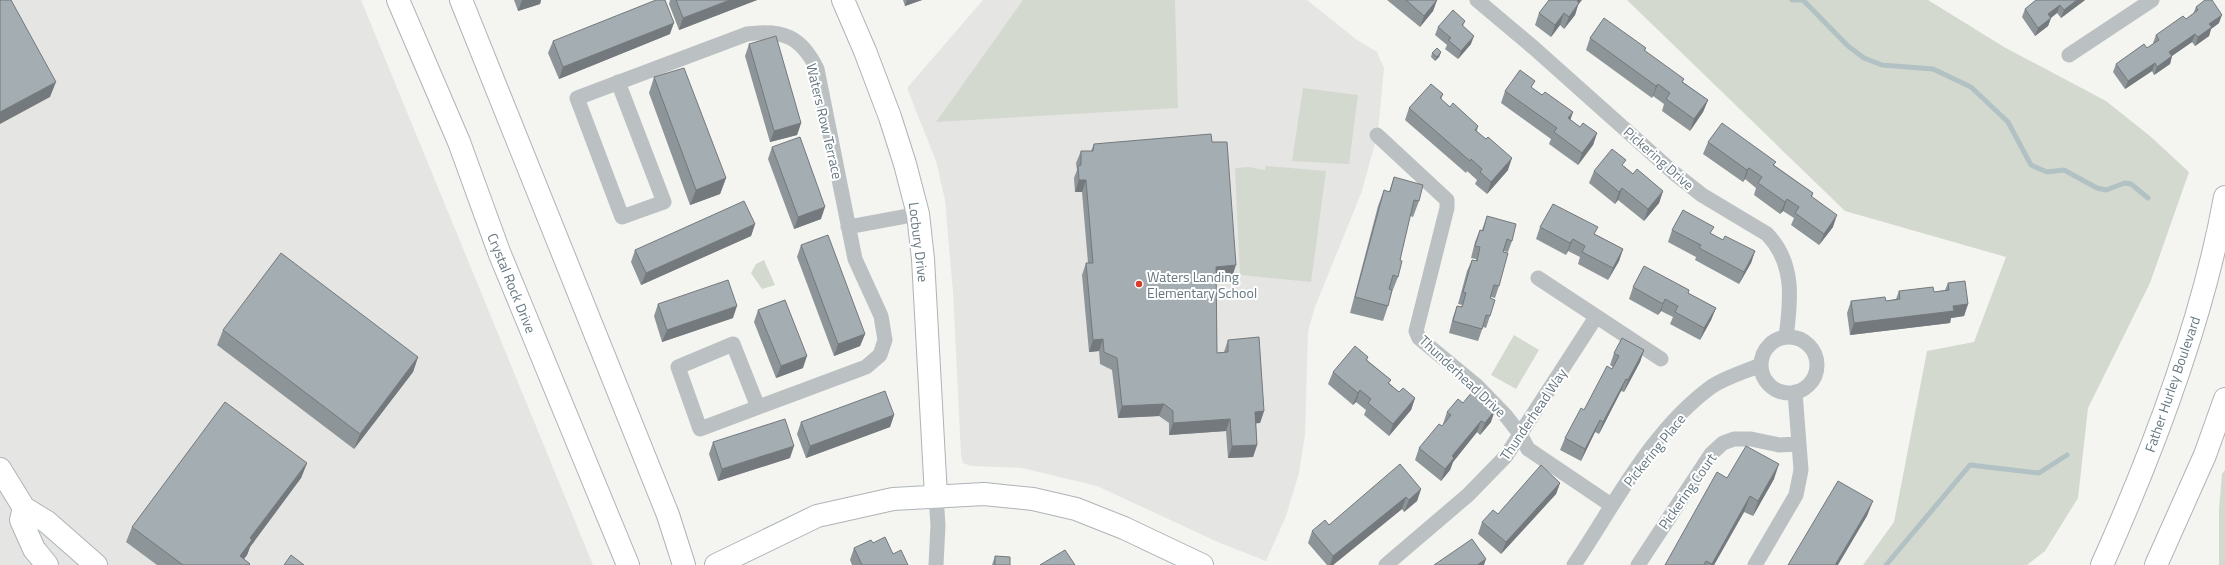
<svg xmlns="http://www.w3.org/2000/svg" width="2225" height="565" font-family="'Titillium Web',sans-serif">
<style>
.built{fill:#e5e5e4}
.green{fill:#d4d9d0}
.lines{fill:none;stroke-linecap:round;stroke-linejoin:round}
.stream{stroke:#b2c1c3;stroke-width:5}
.secondary-casing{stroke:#adb4b7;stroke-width:24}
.street{stroke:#bbc0c2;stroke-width:15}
.secondary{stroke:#fff;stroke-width:22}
.wall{fill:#8d9598}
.shaded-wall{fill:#73797c}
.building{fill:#a4adb1;stroke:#73797c}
.poi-dot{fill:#d83d2c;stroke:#fff;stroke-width:1.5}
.labels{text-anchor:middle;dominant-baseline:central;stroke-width:4;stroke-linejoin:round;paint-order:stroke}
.street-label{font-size:14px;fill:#657780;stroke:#fff}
.poi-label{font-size:14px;fill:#657780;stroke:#fff;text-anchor:start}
</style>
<rect width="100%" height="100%" fill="#f4f4f0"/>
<path class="built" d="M0 0H361L593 565H0Z
M983 0H1307L1357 40 1377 52 1384 68 1378 132 1362 191 1315 307 1308 331 1305 435 1299 473 1286 516 1266 561 1220 543 1097 486 1022 468 971 466 963 463 961 455 953 292 945 200 936 161 907 88Z"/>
<path class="green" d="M1023 0H1175L1178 108 936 122Z
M1627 0H1928L2004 47 2106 101 2150 136 2189 172 2150 283 2088 408 2078 498 2045 551 2027 565H1863L1894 522 1927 351 1974 342 2006 257 1845 211Z
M1303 88 1358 95 1349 164 1292 161Z
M1266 166 1326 171 1311 282 1240 275 1235 168 1249 167 1265 170Z
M764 260 775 285 762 289 751 273 756 264Z
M1514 335 1539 350 1516 389 1491 375Z
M2225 470V565H2219V509L2222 474Z"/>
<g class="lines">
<path class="stream" d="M1792 0H1803L1848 46 1864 58 1882 65 1933 69 1971 87 2008 122 2031 165 2047 172 2064 170 2097 188 2106 190 2125 183 2131 184 2148 198
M1886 565 1970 465 2039 473 2067 455"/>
<g class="secondary-casing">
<path id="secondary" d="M398 0 459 142 499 252 628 565
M461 0 668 515 684 565
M843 0 865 51 890 117 905 164 918 214 923 259 936 496
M0 469 24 508 47 522 96 565
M24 508 21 520 34 549 47 565
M716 565 817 516 893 499 984 494 1033 499 1076 509 1124 528 1202 565
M2102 565C2153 451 2203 320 2225 197
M2156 565 2205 455 2225 399"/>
</g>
<path class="street" d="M1477 0 1534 48 1674 173 1702 195 1767 234C1795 263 1791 300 1786 337
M2069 55 2152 0
M618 82 664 202 622 217 577 98 747 34C782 29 801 36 817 69L855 259 881 316 885 340 880 355 866 367 700 429 678 367 733 344 758 407
M1377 135 1447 200V208L1416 331 1419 338 1477 386 1506 416 1520 434 1528 449 1611 505
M848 227 918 214
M1538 278 1661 359
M1761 365a28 28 0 1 1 56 0a28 28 0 1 1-56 0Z
M936 496 938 525 936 565
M1386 565 1468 495 1506 456 1596 317
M1574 565C1615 504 1650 432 1711 387 1726 377 1744 372 1761 365
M1638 565 1711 454 1723 443 1734 439H1751L1779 445 1797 444
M1755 565 1796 495 1801 470 1795 392"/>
<use href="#secondary" class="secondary"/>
</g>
<path class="wall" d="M514 0H541L540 4 518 11Z
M670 0H757L679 30 669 4Z
M903 0H922L905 6Z
M1387 0H1437L1433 11 1420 27Z
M2036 0H2085L2061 18 2057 13 2051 18 2048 26 2035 36 2022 17 2025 9Z
M1578 5 1575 15 1564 29 1560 25 1551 37 1535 25 1539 13Z
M2196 7 2219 23 2211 29 2209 36 2195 46 2192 42 2172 56 2170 64 2154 75 2152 71 2125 89 2113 72 2116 64 2147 48 2153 44V43L2156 35 2186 19 2193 14Z
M1465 21 1463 26 1471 44 1458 59 1445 49 1447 45 1435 35 1438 27Z
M670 34 559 79 548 53 553 41Z
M1590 38 1646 48 1645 51 1683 82 1708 100 1703 112 1690 131 1662 111 1664 104 1653 96 1652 98 1586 50Z
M749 44 801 123 797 135 770 142 745 56Z
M1441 52 1439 57 1435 61 1431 57 1432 53Z
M654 77 726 178 720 194 690 205 649 93Z
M1532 88 1542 95 1573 112 1570 119 1580 127 1597 133 1593 145 1578 165 1549 144 1551 139 1501 103 1505 91Z
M1443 94 1441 100 1450 107 1478 126 1477 131 1508 170 1487 194 1475 184 1477 180 1467 171 1466 173 1405 120 1409 108Z
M1708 142 1776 162 1774 165 1813 193 1812 197 1833 227 1819 245 1791 225 1794 218 1783 211 1780 214 1754 195 1756 188 1745 179 1743 182 1703 154Z
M1094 144 1232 277 1216 278 1217 353 1224 352 1228 340 1264 411 1260 423H1256L1257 445 1253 457 1228 458 1226 431 1169 435V423L1159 416 1118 418 1112 370 1100 364 1099 351 1089 352 1082 275 1086 263H1088L1082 192H1075L1074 178 1077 170 1076 163 1081 151H1091Z
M772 147 821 219 794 229 768 159Z
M1624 166 1633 174 1663 191 1659 203 1644 221 1618 200 1615 204 1589 183 1594 171Z
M1394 177 1419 201 1413 217 1410 216 1400 260 1398 277 1392 292 1388 306 1383 321 1350 313 1378 206 1384 190 1389 192Z
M1487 216 1512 241 1508 252 1503 251 1499 286 1495 298 1491 297 1490 298V316L1486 328 1483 327 1478 341 1449 333 1453 317 1457 306 1461 307 1462 305 1458 304 1467 271 1472 260 1476 261V259L1471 258 1475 242 1480 230H1482Z
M755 224 751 236 641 285 631 262 635 250Z
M1540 227 1595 234 1623 249 1619 261 1608 280 1578 264 1580 257 1568 251 1566 255 1536 239Z
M1672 230 1711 234 1723 240 1755 251 1751 263 1739 284 1695 260 1696 257 1668 242Z
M801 245 865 334 860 346 834 356 797 257Z
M1948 283 1968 304 1964 316 1951 318 1950 323 1850 335 1847 313 1851 301H1886L1896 299 1899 291 1934 292 1945 290Z
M1633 287 1689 290 1688 293 1716 308 1711 320 1700 340 1670 324 1673 317 1661 311 1658 315 1629 299Z
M658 304 733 318 662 342 654 316Z
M758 310 803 368 776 378 754 322Z
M223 330 418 357 413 372 354 449 217 345Z
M1644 350 1640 362 1624 392 1621 391 1599 434 1595 432 1581 461 1560 450 1565 438 1612 369 1613 367 1610 365 1614 353Z
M1368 357 1367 360 1391 380 1389 383 1399 392 1415 398 1411 410 1389 436 1364 415 1366 410 1356 402 1353 405 1328 384 1333 372Z
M1463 403 1491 422 1480 435 1477 432 1453 462 1450 470 1441 481 1415 460 1419 448 1444 425 1443 424 1447 412Z
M894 415 890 427 806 458 797 434 801 422Z
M713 442 790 458 718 481 709 454Z
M307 463 301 478 250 547 247 555 244 559 250 564 249 565H157L126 542 132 527Z
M1727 478 1774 479 1753 516 1744 512 1714 565H1665Z
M1560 483 1556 494 1501 554 1478 534 1482 522Z
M1421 489 1417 501 1404 512 1402 509 1333 565H1327L1308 543 1312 531Z
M873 543 893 554 908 565H852L850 560 854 548Z
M995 556 1010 565H992Z"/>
<path class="shaded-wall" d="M522 0H541L540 4 518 11Z
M730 0H757L679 30 683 18Z
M907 0H922L905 6Z
M1437 0 1433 11 1420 27 1424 16Z
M1578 0H1582L1578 5 1575 15 1564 29 1569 17Z
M2077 0H2085L2061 18 2064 10Z
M2060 5 2057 13 2045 22 2048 14Z
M1564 13 1560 25 1551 37 1555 25Z
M2222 15 2219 23 2211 29 2209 36 2195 46 2198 37 2209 24Z
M2051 18 2048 26 2035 36 2038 28Z
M674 23 670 34 559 79 563 67Z
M2195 34 2192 42 2166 60 2169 52Z
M1474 36 1471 44 1458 59 1461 51Z
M1441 52 1439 57 1435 61 1437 57Z
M2172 56 2170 64 2154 75 2157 67Z
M2155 63 2152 71 2125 89 2128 81Z
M56 82 50 97 0 124V112Z
M1658 84 1653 96 1652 98 1656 86Z
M1708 100 1703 112 1690 131 1694 119Z
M1573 112 1569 124 1568 118Z
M801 123 797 135 770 142 774 131Z
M1597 133 1593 145 1578 165 1582 153Z
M1512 158 1508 170 1487 194 1491 182Z
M1749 168 1745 179 1743 182 1747 170Z
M726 178 720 194 690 205 696 190Z
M1079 180H1086L1082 192H1075Z
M1622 188 1618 200 1615 204 1619 192Z
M1663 191 1659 203 1644 221 1648 209Z
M1787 199 1783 211 1780 214 1785 202Z
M825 207 821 219 794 229 798 217Z
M1837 215 1833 227 1819 245 1824 234Z
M755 224 751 236 641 285 646 273Z
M1573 239 1568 251 1566 255 1570 243Z
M1623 249 1619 261 1608 280 1613 268Z
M1755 251 1751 263 1739 284 1744 272Z
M1236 265 1232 277 1211 279 1216 267Z
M1665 299 1661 311 1658 315 1663 304Z
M1968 304 1964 316 1951 318 1950 323 1850 335 1854 323 1953 306Z
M737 306 733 318 662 342 667 330Z
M1716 308 1711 320 1700 340 1704 328Z
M865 334 860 346 834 356 838 344Z
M1103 339 1099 351 1089 352 1093 340Z
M1644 350 1640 362 1624 392 1628 380Z
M807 356 803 368 776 378 781 366Z
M418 357 413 372 354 449 360 434Z
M1626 379 1621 391 1599 434 1603 422Z
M1360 390 1356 402 1353 405 1358 393Z
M1415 398 1411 410 1389 436 1393 424Z
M1164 404 1159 416 1118 418 1122 406Z
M1495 410 1491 422 1480 435 1485 423Z
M1264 411 1260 423 1251 424 1255 412Z
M894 415 890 427 806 458 810 446Z
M1230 419 1226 431 1169 435 1173 423Z
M1600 420 1595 432 1581 461 1585 449Z
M1481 421 1477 432 1453 462 1450 470 1441 481 1445 469 1452 456Z
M1257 445 1253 457 1228 458 1232 446Z
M794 446 790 458 718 481 722 469Z
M307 463 301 478 250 547 247 555 239 565 240 556 250 538Z
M1779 464 1774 479 1753 516 1758 501Z
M1560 483 1556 494 1501 554 1506 542Z
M1421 489 1417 501 1404 512 1409 500Z
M1750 496 1744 512 1714 565H1711Z
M1406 497 1402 509 1333 565H1330L1333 556Z
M1873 501 1867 516 1838 565H1835Z
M1486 559 1484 565H1477Z"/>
<path class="building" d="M0 0H11L56 82 0 112Z
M656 0H665L674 23 563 67 553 41Z
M676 0H730L683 18Z
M1406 0H1437L1424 16Z
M1549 0H1578L1577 1 1579 3 1569 17 1564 13 1555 25 1539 13Z
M2036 0H2077L2064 10 2060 5 2048 14 2051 18 2038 28 2025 9Z
M2205 0H2212L2222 15 2209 24 2212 27 2198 37 2195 34 2169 52 2172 56 2157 67 2155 63 2128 81 2116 64 2144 44 2147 48 2159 40 2156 35 2183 16 2186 19 2198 10 2196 7Z
M1453 10 1465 21 1462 25 1474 36 1461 51 1448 40 1451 38 1438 27Z
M1604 18 1646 48 1644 50 1684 79 1682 82 1708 100 1694 119 1666 99 1670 93 1658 84 1656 86 1590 38Z
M776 36 801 123 774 131 749 44Z
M1437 48 1441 52 1437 57 1432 53Z
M684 68 726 178 696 190 654 77Z
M1520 70 1535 81 1531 87 1542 95 1545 92 1573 112 1568 118 1580 127 1583 123 1597 133 1582 153 1554 132 1557 128 1505 91Z
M1431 84 1443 94 1440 98 1450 107 1453 103 1478 126 1475 130 1486 139 1488 137 1512 158 1491 182 1480 172 1482 169 1471 159 1470 161 1409 108Z
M1722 123 1776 162 1773 165 1813 193 1811 196 1837 215 1824 234 1795 213 1799 207 1787 199 1785 202 1758 183 1762 177 1749 168 1747 170 1708 142Z
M1211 134 1212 142H1227L1236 265 1216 267 1217 353 1228 352V340L1259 337 1264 411 1255 412 1257 445 1232 446 1230 419 1173 423V411L1164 404 1122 406 1117 358 1104 352 1103 339 1093 340 1086 263H1093L1086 180H1079L1078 166 1081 165V151H1093L1094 144Z
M800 137 825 207 798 217 772 147Z
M1612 149 1626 160 1622 165 1633 174 1637 169 1663 191 1648 209 1622 188 1619 192 1594 171Z
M1394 177 1423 185 1419 201 1414 200 1400 260 1402 261 1398 277 1393 275 1389 289 1392 290 1388 306 1355 297 1384 190 1390 192Z
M744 201 755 224 646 273 635 250Z
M1553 204 1598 227 1594 234 1623 249 1613 268 1582 252 1585 246 1573 239 1570 243 1540 227Z
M1683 210 1714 227 1710 233 1723 240 1725 236 1755 251 1744 272 1699 248 1701 245 1672 230Z
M1487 216 1516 224 1512 241 1507 239 1503 252 1508 253 1499 286 1494 285 1490 298 1495 300 1490 316 1486 315 1482 329 1453 321 1457 306 1462 307 1466 293 1463 292 1472 260 1477 261 1480 247 1475 246 1480 230 1483 231Z
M828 235 865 334 838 344 801 245Z
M281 253 418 357 360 434 223 330Z
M1644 266 1689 290 1688 293 1716 308 1704 328 1675 312 1678 306 1665 299 1663 304 1633 287Z
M728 280 737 306 667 330 658 304Z
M1965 281 1968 304 1953 306 1954 311 1854 323 1851 301 1885 297 1886 301 1900 299 1899 291 1933 287 1934 292 1949 290 1948 283Z
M785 300 807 356 781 366 758 310Z
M1622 338 1644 350 1628 380 1626 379 1603 422 1600 420 1585 449 1565 438 1581 408 1584 410 1607 366 1612 369 1619 356 1614 353Z
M1355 346 1368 357 1366 360 1391 380 1388 383 1399 392 1403 388 1415 398 1393 424 1368 403 1371 399 1360 390 1358 393 1333 372Z
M885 391 894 415 810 446 801 422Z
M1472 392 1495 410 1485 423 1481 421 1452 456 1454 458 1445 469 1419 448 1439 424 1442 426 1451 415 1447 412 1458 399 1463 403Z
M225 402 307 463 250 538 252 540 240 556 250 564 249 565H183L132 527Z
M785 419 794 446 722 469 713 442Z
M1746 446 1779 464 1758 501 1750 496 1712 564 1706 561 1704 565H1665L1717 472 1727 478Z
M1400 464 1421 489 1409 500 1406 497 1333 556 1312 531 1325 520 1329 525Z
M1541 465 1560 483 1506 542 1482 522 1493 510 1498 514Z
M1838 481 1873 501 1835 565H1788Z
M885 537 893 554 901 550 908 565H862L854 548 871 540 873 543Z
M1472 539 1486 559 1477 565H1434Z
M1065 550 1075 565H1040Z
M291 555 304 565H284Z
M995 556 1010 557V565H995Z"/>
<circle class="poi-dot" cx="1139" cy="284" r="4"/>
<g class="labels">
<g class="street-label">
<text transform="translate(825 121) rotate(77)">Waters Row Terrace</text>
<text transform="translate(1659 158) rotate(41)">Pickering Drive</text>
<text transform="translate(919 242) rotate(83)">Locbury Drive</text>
<text transform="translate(512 283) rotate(68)">Crystal Rock Drive</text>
<text transform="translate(1463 376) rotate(43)">Thunderhead Drive</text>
<text transform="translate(2172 384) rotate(-71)">Father Hurley Boulevard</text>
<text transform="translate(1533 414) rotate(-56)">Thunderhead Way</text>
<text transform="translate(1654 450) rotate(-51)">Pickering Place</text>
<text transform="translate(1687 491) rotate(-55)">Pickering Court</text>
</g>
<g class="poi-label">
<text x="1147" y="276">Waters Landing<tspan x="1147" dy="16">Elementary School</tspan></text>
</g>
</g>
</svg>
